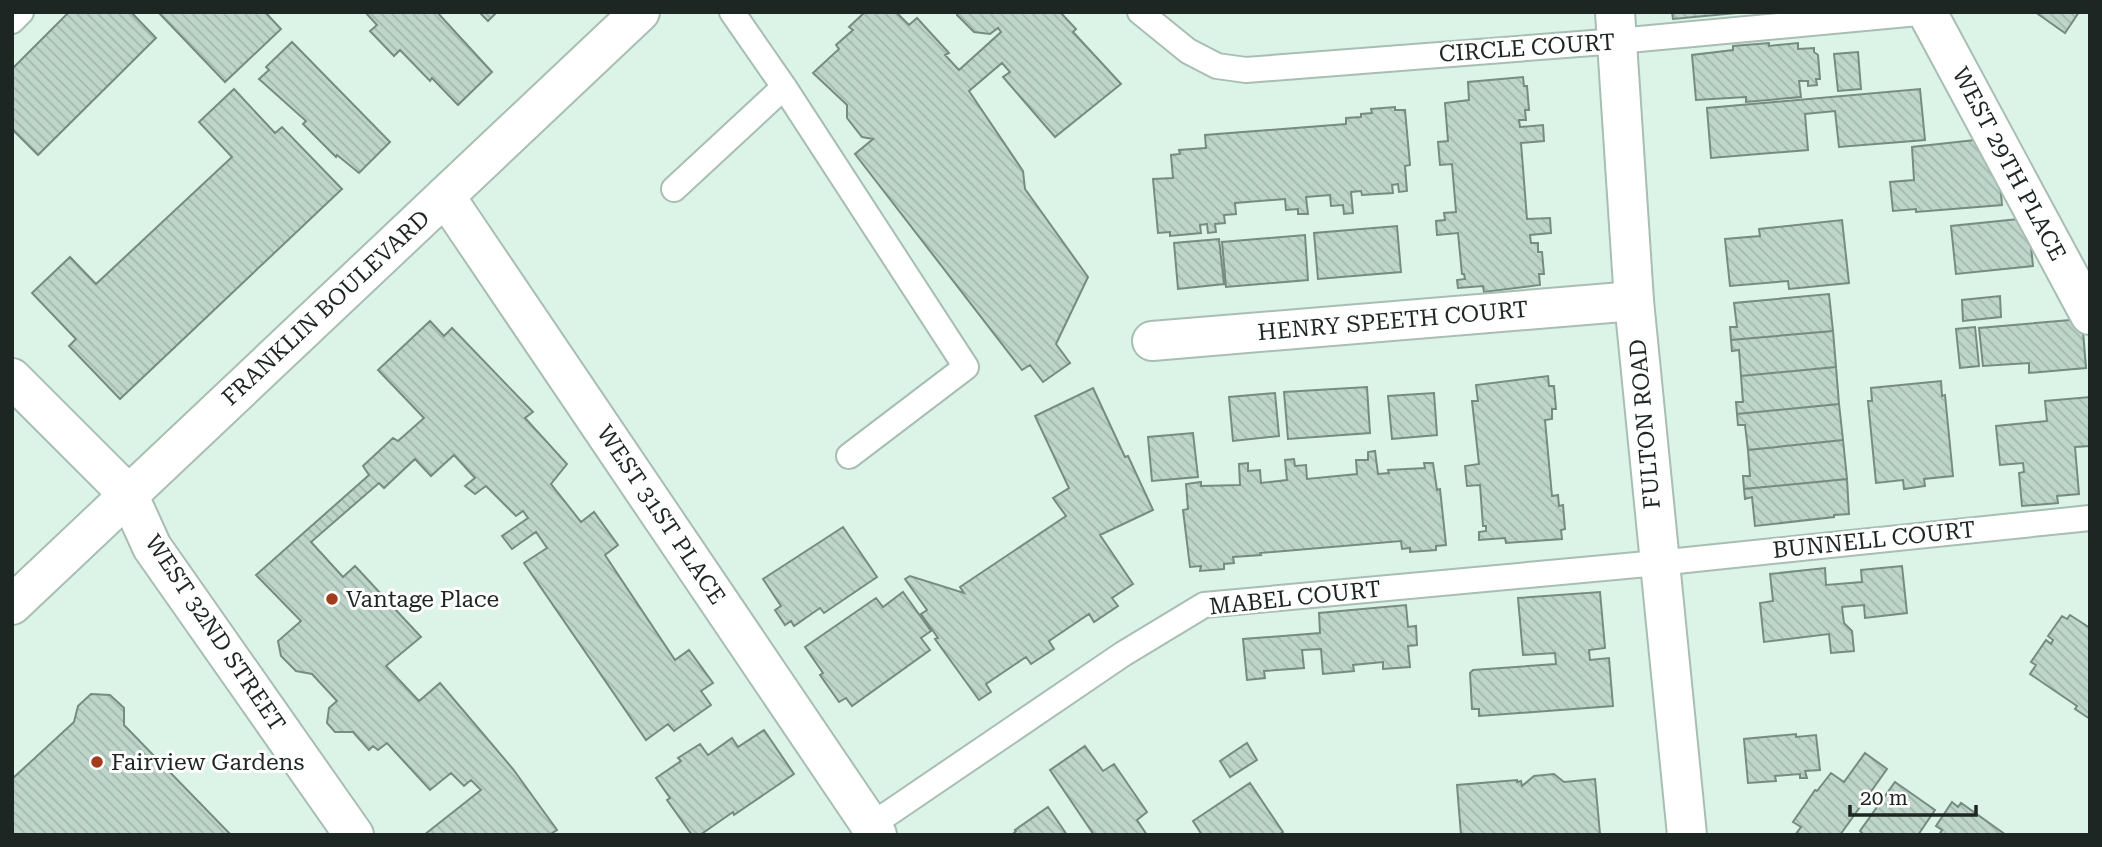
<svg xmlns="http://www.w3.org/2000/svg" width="2102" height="847" font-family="'Roboto Serif',serif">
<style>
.building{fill:url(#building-back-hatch);stroke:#768c81;stroke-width:2}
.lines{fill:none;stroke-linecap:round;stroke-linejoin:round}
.lane-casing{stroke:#a8beb3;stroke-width:28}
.street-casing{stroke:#a8beb3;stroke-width:42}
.secondary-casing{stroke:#a8beb3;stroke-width:42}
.lane{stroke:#fff;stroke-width:24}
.street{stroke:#fff;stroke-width:38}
.secondary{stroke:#fff;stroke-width:38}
.poi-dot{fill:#a33b1d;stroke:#fff;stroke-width:2.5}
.labels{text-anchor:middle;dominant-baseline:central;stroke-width:6;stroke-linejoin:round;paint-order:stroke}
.street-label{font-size:23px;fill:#1d2622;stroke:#fff}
.poi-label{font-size:23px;fill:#1d2622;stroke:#fff;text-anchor:start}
</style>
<defs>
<pattern id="building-back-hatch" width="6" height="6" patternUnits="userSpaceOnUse" patternTransform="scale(1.75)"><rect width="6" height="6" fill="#bed5ca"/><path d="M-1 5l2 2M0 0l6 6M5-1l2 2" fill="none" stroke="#a3b7ad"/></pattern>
</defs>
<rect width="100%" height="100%" fill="#dcf3e7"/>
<path class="building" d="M69 12H131L156 38 38 155 12 129V69Z
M158 12H265L281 29 225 82Z
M365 12H437L492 72 458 105 432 78 430 81 400 50 394 56 370 31 377 25Z
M479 12H497L488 21Z
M865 12H896L909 25 917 18 949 53 945 55 959 70 1001 32 998 28 990 34 974 32 957 15V12H1060L1076 29 1073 32 1121 84 1055 137 1003 77 1010 72 1002 63 969 91 1023 171 1025 189 1088 277 1056 344 1070 363 1043 382 1030 365 1022 370 855 154 873 139 862 137 847 118V105L813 73 839 49 836 45 853 30 849 27Z
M1672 12H1748L1673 19Z
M2035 12H2079L2065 33Z
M292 42 390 142 359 173 337 155 336 157 303 124 306 121 259 79 269 70 266 67Z
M1769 43V46L1798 43V49L1814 48V52L1818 55 1820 79H1816L1817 85 1808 86V81H1799L1801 97 1746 102V97L1696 100 1692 55 1733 50V46Z
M1858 52 1861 89 1838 91 1834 54Z
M1523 77 1524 86H1527L1529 110H1525L1526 120H1519L1520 127 1543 125 1544 141 1521 143 1527 219 1550 218 1551 233 1530 235 1531 243H1538V252H1542L1544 274H1539L1540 285 1484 292 1483 286 1458 288 1457 280 1465 279 1464 274H1462L1458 233 1437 235 1436 221 1445 220 1444 213 1456 212 1452 164 1440 165 1438 142 1448 141 1445 103 1469 100 1468 82Z
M234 89 275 133 282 127 342 189 120 399 69 346 76 339 32 293 70 257 96 284 232 157 199 122Z
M1920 89 1925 140 1839 147 1835 111 1805 114 1808 150 1711 158 1707 108Z
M1395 107V110H1405L1410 165 1405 166 1407 191 1399 192 1398 184 1392 185 1393 193 1362 195 1361 191 1351 192 1353 213 1344 214 1343 205 1331 206 1330 195 1306 197 1308 214H1298V209L1286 210 1285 199 1235 203 1236 214 1224 215 1225 223 1215 224 1216 232 1208 233 1207 224 1200 225 1201 233 1170 236V232L1158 233 1153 179 1173 178 1171 155 1180 154 1179 150 1206 148 1205 135 1346 124V118L1361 117V114L1372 113 1371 109Z
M1984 139 1998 161 2002 205 1916 212V209L1893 211 1890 182 1914 180 1912 147Z
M2028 218 2033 266 1956 274 1951 226Z
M1842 220 1849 283 1789 289 1788 281 1730 286 1725 239 1760 236 1759 229Z
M1397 226 1401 272 1318 279 1314 233Z
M1305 235 1308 280 1226 287 1222 242Z
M1219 239 1224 284 1178 289 1174 243Z
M1829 294 1833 331 1731 340 1730 327H1737L1734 303Z
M2000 296 2001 317 1963 321 1962 300Z
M2082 319 2086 368 2029 373V363L1983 366 1979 328Z
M430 321 444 336 452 328 533 412 525 418 567 464 551 484 581 522 594 512 618 545 605 555 675 660 689 650 713 683 701 691 711 705 674 731 668 724 646 740 524 563 547 548 536 532 512 549 502 536 528 518 523 511 516 516 486 486 475 494 465 486 475 478 454 455 431 476 415 459 384 488 379 483 311 542 343 577 355 566 421 637 386 666 419 701 440 683 513 769 557 830 549 835H424L481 790 471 780 464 786 451 773 430 790 387 743 378 750 373 746 369 750 353 732H335L327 723 329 708 337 701 312 674 296 671 281 656 278 641 301 621 256 575 369 475 363 466 393 438 398 441 424 418 378 370Z
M1975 327 1979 366 1960 368 1956 329Z
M1833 331 1836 367 1741 376 1739 350 1732 351 1731 340Z
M1836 367 1839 404 1737 414 1736 402H1743L1741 376Z
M1548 376 1549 386H1554L1556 409H1552V419L1545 420 1552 496 1558 495 1559 506 1563 505 1565 529 1561 530 1562 539 1506 543 1505 538 1479 540V532L1486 531V526H1483L1480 485 1467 486 1465 466 1479 464 1472 401H1478L1476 385Z
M1941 381 1942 396 1945 395 1953 476 1924 479 1925 486 1904 489 1903 480 1876 483 1868 401H1872L1871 388Z
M1367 387 1370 433 1288 439 1284 392Z
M1093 388 1125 457 1128 456 1153 510 1100 535 1133 584 1112 598 1118 606 1094 622 1089 614 1049 641 1054 649 1031 664 1026 657 986 684 991 692 979 700 935 639 938 638 921 614 927 610 905 579 910 576 964 593 960 587 1066 516 1053 498 1069 488 1035 416Z
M1275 393 1279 436 1233 441 1229 397Z
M1434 393 1437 435 1392 439 1388 396Z
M2090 397V446L2075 447 2079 494 2057 496 2058 503 2022 506 2019 473 2024 472 2023 463 2000 465 1996 426 2047 421 2045 401Z
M1839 404 1843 440 1748 450 1745 425H1738L1737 414Z
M1193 433 1198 477 1152 481 1148 437Z
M1843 440 1847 479 1744 489 1743 476H1750L1748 450Z
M1375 451 1378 474 1389 473 1388 470 1425 468 1424 463H1433L1437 490 1440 489 1446 545 1436 546V550L1410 552V548L1402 549 1401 541 1260 553 1261 555 1233 557 1234 563 1224 564V569L1200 571 1201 566 1190 567 1183 510 1188 509 1186 484 1201 482V486L1240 485 1239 464 1248 463V471L1260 470 1261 483 1287 480 1285 460 1294 459 1295 466 1306 465 1307 479 1357 474 1356 460H1368V452Z
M1847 479 1849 514 1834 515V517L1755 526 1752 497 1745 499 1744 489Z
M843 527 877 577 824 613 820 608 794 626 791 621 785 625 775 610 781 606 763 579Z
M1902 566 1907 613 1865 618 1864 605 1842 607 1844 623 1852 631 1854 651 1831 653 1829 634 1764 642 1760 603 1773 601 1770 574 1825 568 1826 585 1862 582 1861 570Z
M903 592 931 631 921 638 930 650 852 706 846 698 839 702 820 675 823 673 805 647 876 598 883 607Z
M1600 592 1605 648 1589 650 1590 660 1609 658 1613 706 1479 716V709H1472L1470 673 1473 670 1556 664 1555 653 1523 655 1518 598Z
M1406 605 1408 627 1416 626 1417 645 1408 646 1410 667 1383 669V662L1353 665 1354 671 1323 674 1321 649 1302 650 1304 668 1264 671 1265 678 1247 680 1243 639 1320 633 1319 613Z
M2070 615 2090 628V719L2075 709 2077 706 2030 674 2036 665 2031 662 2046 640 2051 644 2053 640 2048 636 2062 616 2067 619Z
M91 694 110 695 124 708V725L231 835H12V779L74 722 78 706Z
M764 730 794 774 734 815 733 812 700 835H692L667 800 670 798 656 778 681 761 678 758 700 744 708 755 732 738 738 747Z
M1796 734V737L1816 735 1820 770 1805 771 1807 778H1800V774L1775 776 1776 781 1748 783 1744 739Z
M1247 743 1257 760 1230 777 1220 761Z
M1085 746 1103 771 1114 764 1147 812 1137 820 1147 835H1094L1050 770Z
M1865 753 1887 769 1840 835H1795L1801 827 1793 822 1815 790 1817 791 1831 773 1844 782Z
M1554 774 1564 782 1595 779 1600 834 1461 835 1457 785 1517 780V782L1521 781 1522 786 1534 776Z
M1895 782 1935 810 1918 835H1864L1860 831Z
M1250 783 1283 832 1279 835H1202L1193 821Z
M1952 802 1958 807 1961 803 2006 835H1939L1942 830 1936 826Z
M1048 807 1067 835H1012L1016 831 1015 830Z"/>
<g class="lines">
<g class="lane-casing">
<path id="lane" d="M732 12 784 87 966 367 849 456
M1140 12 1188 51 1217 66 1246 70 1618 41 1929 12
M12 21 21 12
M674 189 784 87
M870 826 1123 654 1204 605 1658 563 2090 518"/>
</g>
<g class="street-casing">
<path id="street" d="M1928 14 2090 315
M445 196 877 835
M1152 341 1634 301
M12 378 128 494 152 547 354 835"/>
</g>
<g class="secondary-casing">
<path id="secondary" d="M1615 12 1634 301 1687 835
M12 605 640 12"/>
</g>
<use href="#lane" class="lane"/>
<use href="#street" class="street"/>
<use href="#secondary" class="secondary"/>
</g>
<g class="poi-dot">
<circle cx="332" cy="599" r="7"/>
<circle cx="97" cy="762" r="7"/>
</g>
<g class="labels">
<g class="street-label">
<text transform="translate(1527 48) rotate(-4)">CIRCLE COURT</text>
<text transform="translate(2009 164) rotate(62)">WEST 29TH PLACE</text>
<text transform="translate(326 308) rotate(-43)">FRANKLIN BOULEVARD</text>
<text transform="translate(1393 321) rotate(-5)">HENRY SPEETH COURT</text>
<text transform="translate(1645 424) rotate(-95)">FULTON ROAD</text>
<text transform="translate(661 515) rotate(56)">WEST 31ST PLACE</text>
<text transform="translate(1874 540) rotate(-6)">BUNNELL COURT</text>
<text transform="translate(1295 598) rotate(-6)">MABEL COURT</text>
<text transform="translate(215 633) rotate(56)">WEST 32ND STREET</text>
</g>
<g class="poi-label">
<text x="346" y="599">Vantage Place</text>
<text x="111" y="762">Fairview Gardens</text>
</g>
</g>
<rect width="2102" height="847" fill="none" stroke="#1d2622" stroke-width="28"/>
<path d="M1850 805v10h126v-10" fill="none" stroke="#1d2622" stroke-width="3.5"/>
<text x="1860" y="805" font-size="21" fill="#1d2622" stroke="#ffffff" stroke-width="5" paint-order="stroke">20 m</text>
</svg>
